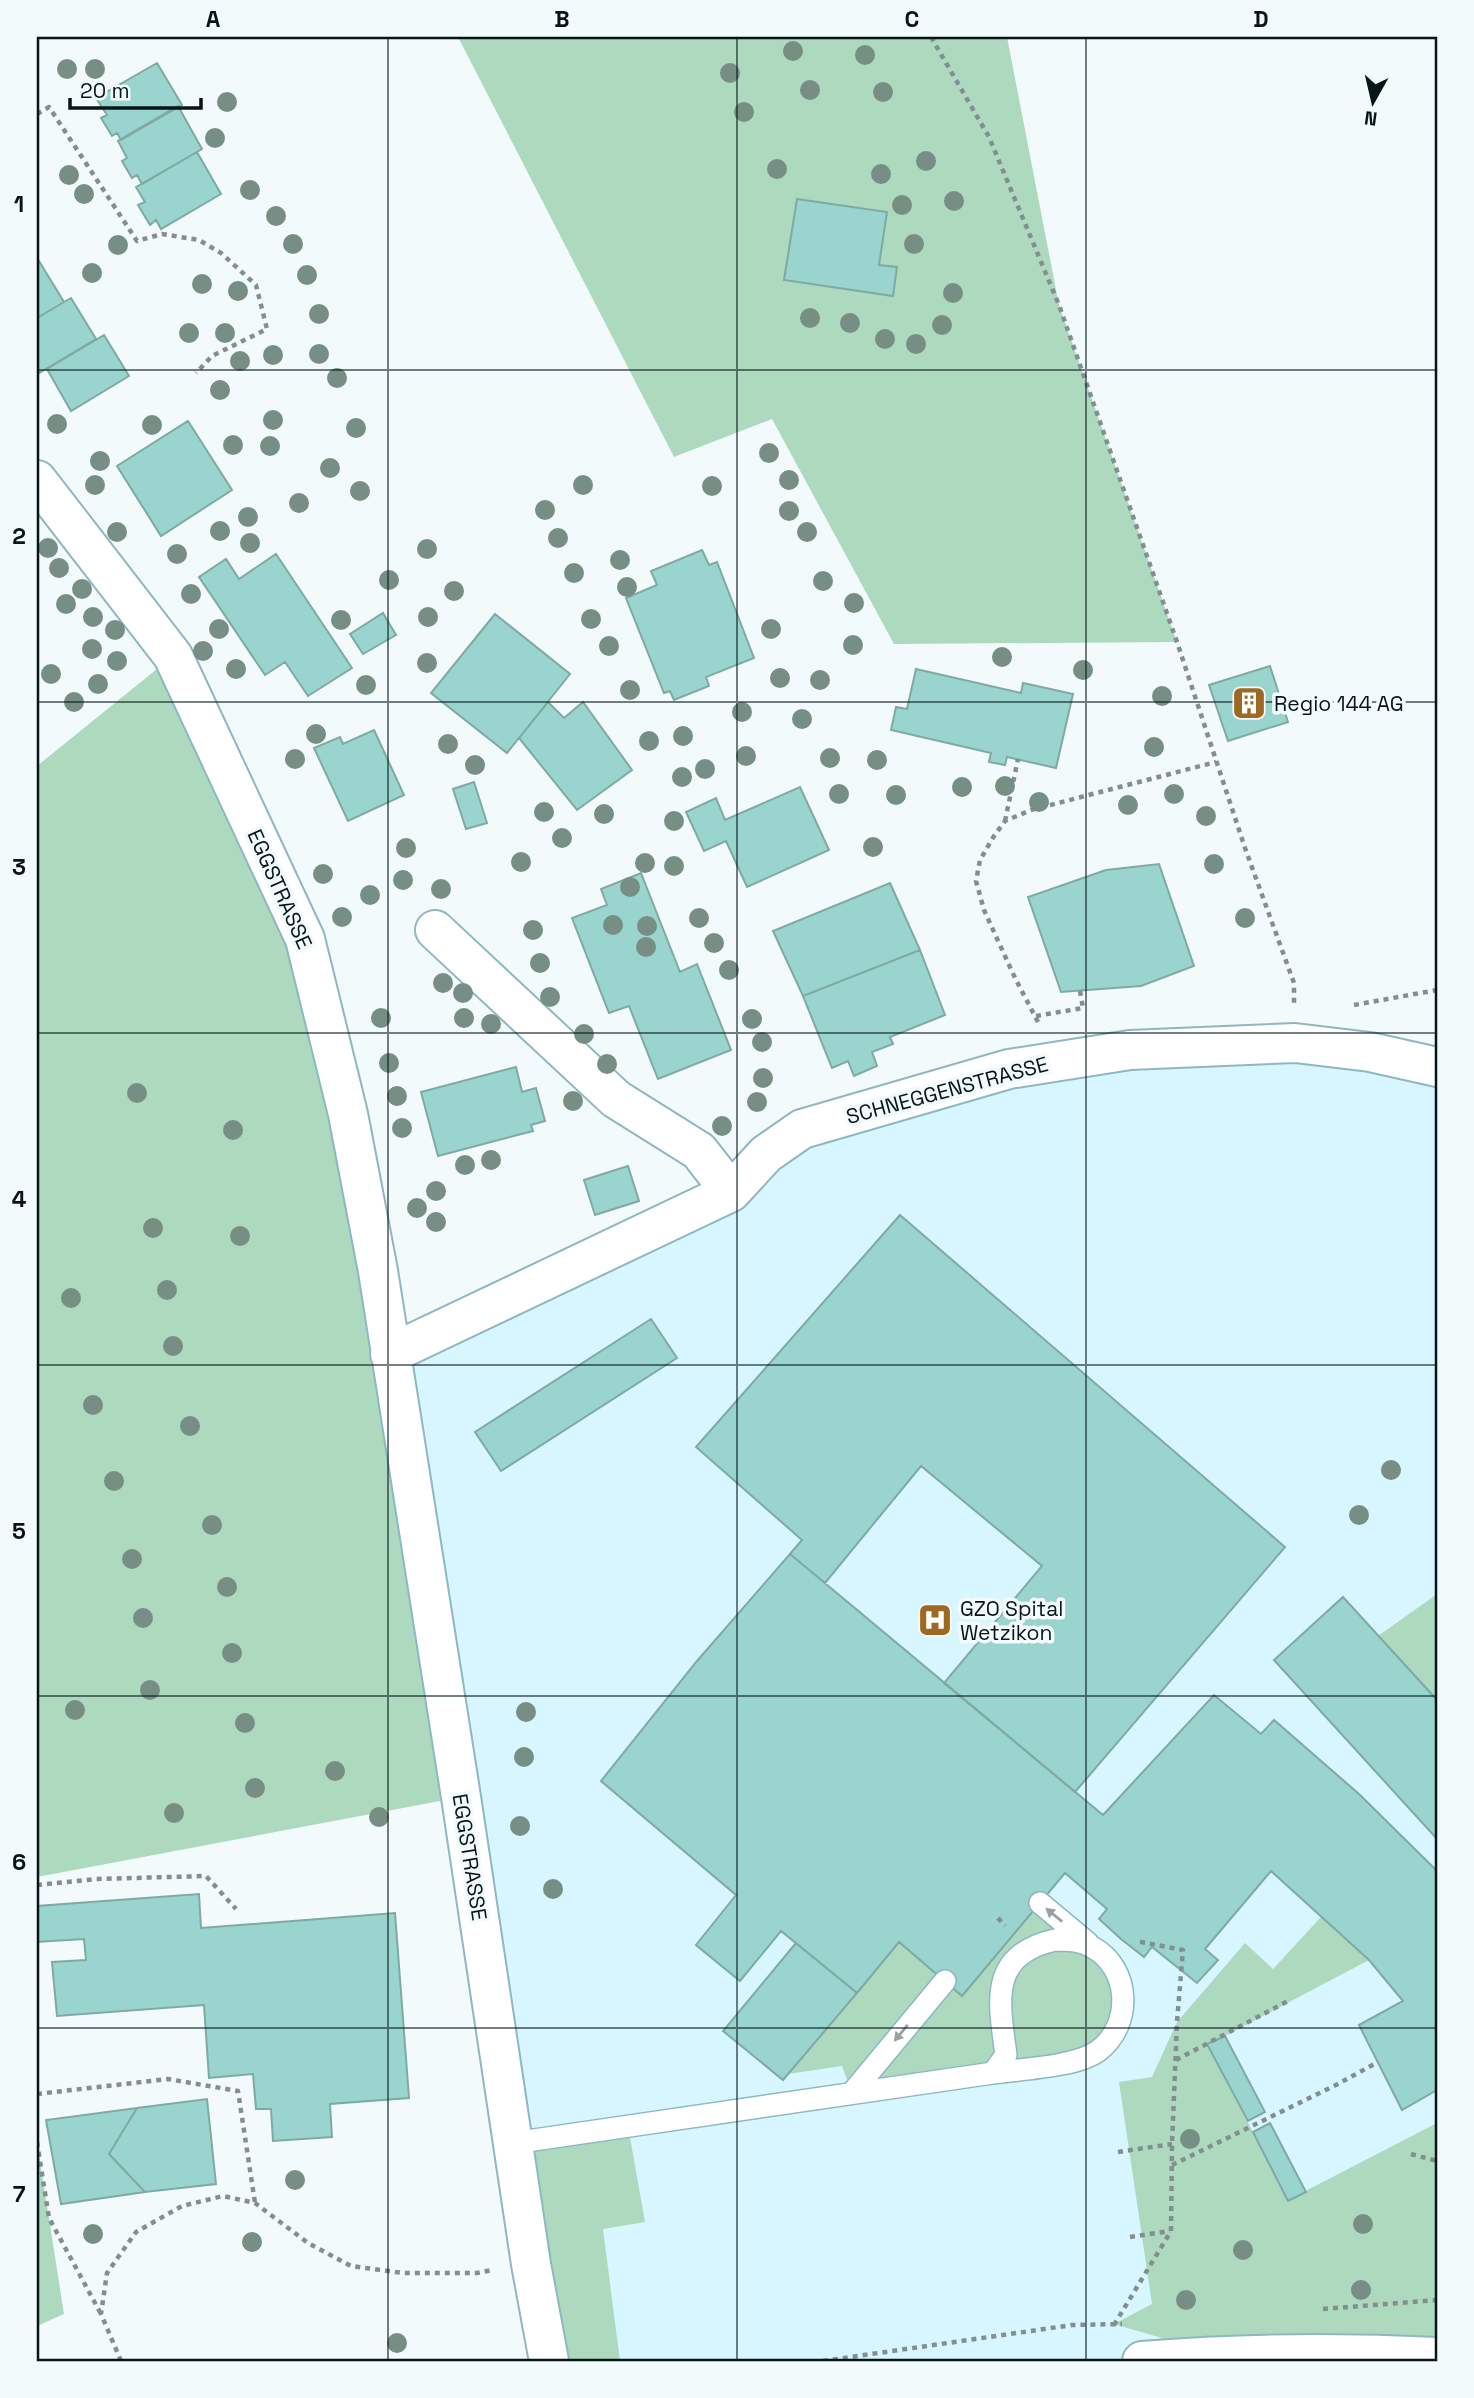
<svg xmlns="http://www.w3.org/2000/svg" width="1474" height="2398" font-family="'Space Grotesk',sans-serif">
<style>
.built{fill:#d8f6ff}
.green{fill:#addabe}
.building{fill:#99d5ce;stroke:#7fa9a4;stroke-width:2}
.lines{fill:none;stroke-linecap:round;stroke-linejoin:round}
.lane-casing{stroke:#8fb7c2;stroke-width:24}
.street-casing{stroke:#8fb7c2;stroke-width:42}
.secondary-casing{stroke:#8fb7c2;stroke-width:42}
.path{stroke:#838e91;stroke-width:4.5;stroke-dasharray:5 5;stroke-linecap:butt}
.lane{stroke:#fff;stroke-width:21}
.street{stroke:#fff;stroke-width:38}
.secondary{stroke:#fff;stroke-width:38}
.tree{fill:#768e84}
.oneway{fill:#9ba1a3}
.grid{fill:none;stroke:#061519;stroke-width:2;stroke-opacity:0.55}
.labels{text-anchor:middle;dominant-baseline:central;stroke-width:7;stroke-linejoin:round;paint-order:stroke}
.poi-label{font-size:21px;fill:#061519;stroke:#f2fafc;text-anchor:start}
.street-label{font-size:21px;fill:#061519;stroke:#f2fafc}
.neatline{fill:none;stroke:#061519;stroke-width:2.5}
.grid-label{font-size:23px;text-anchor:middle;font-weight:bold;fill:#061519}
</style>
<rect width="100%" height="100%" fill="#f2fafc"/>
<path class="built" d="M1130 1050 1437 1067V2357L1142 2361H549L390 1354 766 1154Z"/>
<path class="green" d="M458 37H1007L1059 305 1177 642 894 644 772 419 674 457Z
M173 656 305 939 461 1797 37 1877V766Z
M1437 1594V1700L1378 1636Z
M1040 1903 1106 1958 1122 1990 1096 2053 852 2093 842 2066 788 2074 899 1942Z
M1321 1917 1369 1960 1208 2045 1288 2200 1437 2123V2357L1220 2355 1114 2324 1152 2304 1119 2082 1152 2077 1177 2022 1245 1943 1273 1969Z
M628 2126 645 2222 603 2229 620 2361H549L513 2143Z
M37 2142 64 2314 37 2326Z"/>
<path class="building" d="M157 63 182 105 121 140 117 133 112 136 101 118 107 115 96 98Z
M178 106 202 149 142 184 137 175 132 178 122 161 127 158 118 141Z
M197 152 221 194 161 229 156 220 150 225 138 205 145 202 136 187Z
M797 199 887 212 879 265 897 267 893 296 784 280Z
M39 261 64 302 37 318V262Z
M71 298 96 339 39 373 37 369V318Z
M104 335 129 376 71 411 47 369Z
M188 421 232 490 161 536 117 466Z
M702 550 709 565 717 562 754 658 706 677 709 686 674 700 670 691 664 693 626 598 657 585 651 571Z
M276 554 352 668 308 696 285 662 265 675 199 577 226 559 239 579Z
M383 613 396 635 363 654 350 634Z
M495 614 570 674 507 753 431 693Z
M1270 666 1288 722 1228 741 1209 685Z
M916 669 1021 693 1023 683 1073 694 1056 768 1007 757 1005 765 989 762 991 753 891 730 896 707 907 709Z
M548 702 564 718 583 702 632 770 577 810 519 738Z
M374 730 404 795 348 821 314 748 340 737 343 744Z
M474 782 487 823 466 829 453 789Z
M800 787 829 850 747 887 726 841 704 851 686 812 716 798 725 820Z
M1159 864 1194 966 1141 986 1061 992 1028 897 1106 870Z
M641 873 680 972 697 964 731 1050 658 1079 629 1006 609 1013 572 918 607 905 601 889Z
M890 883 920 950 803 996 773 931Z
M920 950 945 1015 890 1037 893 1044 872 1052 877 1066 854 1076 848 1061 832 1068 803 996Z
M516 1067 522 1092 536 1088 545 1121 531 1125 533 1131 438 1156 421 1092Z
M628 1166 639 1201 595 1215 584 1180Z
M900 1215 1285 1547 1075 1792 944 1683 1042 1566 921 1466 825 1583 790 1554 802 1540 696 1447Z
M651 1319 677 1358 501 1471 475 1432Z
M790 1554 1103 1815 1214 1695 1261 1734 1274 1720 1359 1794 1437 1871V2090L1402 2110 1359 2025 1403 2001 1369 1960 1271 1871 1205 1949 1218 1960 1197 1983 1152 1947 1144 1957 1121 1939 1099 1919 1107 1909 1065 1873 962 1996 899 1942 857 1993 781 1931 740 1981 696 1945 736 1895 601 1781 697 1661Z
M1343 1597 1437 1700V1839L1274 1660Z
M199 1894 201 1928 395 1913 409 2098 330 2104 332 2137 273 2141 271 2109H256L253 2074 209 2078 204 2005 57 2016 52 1962 86 1960 84 1939 37 1942V1906Z
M796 1943 857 1993 783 2080 723 2031Z
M1225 2036 1265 2112 1248 2121 1207 2044Z
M207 2099 216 2184 145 2192 109 2154 137 2108Z
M137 2108 109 2154 145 2192 61 2204 46 2120Z
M1270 2123 1306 2192 1288 2201 1253 2132Z"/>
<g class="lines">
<g class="lane-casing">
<path id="lane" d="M1040 1903 1088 1943
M1055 1940C1068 1940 1080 1940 1092 1947 1131 1968 1133 2025 1098 2051 1076 2067 1021 2069 993 2073L1006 2055C999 2002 988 1955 1055 1940Z
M852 2093 945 1981
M513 2143 993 2073"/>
</g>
<g class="street-casing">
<path id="street" d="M37 480 173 656 305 939 348 1114 378 1271 461 1797 531 2264 549 2361
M731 1192 766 1154 802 1129 1009 1069 1130 1050 1295 1043 1370 1052 1437 1067
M390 1354 731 1192 699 1151 616 1099 435 930"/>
</g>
<g class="secondary-casing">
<path id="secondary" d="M1142 2361C1241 2353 1339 2352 1437 2357"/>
</g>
<path class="path" d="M931 37 989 137 1059 305 1177 642 1245 848 1294 983V1003
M37 114 49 107 137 241 162 234 199 240 221 253 256 285 267 329 212 356 196 373
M1005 821 1018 759
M1354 1005 1437 990
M1036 1016 1083 1008 1080 991
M1038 1022 1015 978 984 910 976 881 980 860 994 836 1005 821 1031 810 1216 762
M37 1885 96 1879 206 1876 236 1909
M998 1918 1005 1926
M1176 2060 1290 2000
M37 2094 168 2079 238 2091 255 2203
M37 2142 49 2218 101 2314
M1118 2152 1172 2144
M1411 2154 1437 2161
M1172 2165 1336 2085 1378 2062
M1130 2237 1170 2231
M1323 2309 1437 2300
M1114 2325 1171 2231 1172 2144 1177 2022 1183 1950 1136 1941
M121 2361 101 2314 107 2273 136 2232 182 2206 223 2196 255 2203 308 2243 351 2266 403 2273H477L492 2270
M823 2361 1072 2325 1122 2324"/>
<use href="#lane" class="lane"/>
<use href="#street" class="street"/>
<use href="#secondary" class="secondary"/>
</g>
<g class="tree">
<circle cx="793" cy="51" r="10"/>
<circle cx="865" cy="55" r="10"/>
<circle cx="67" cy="69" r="10"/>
<circle cx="95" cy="69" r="10"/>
<circle cx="730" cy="73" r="10"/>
<circle cx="810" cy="90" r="10"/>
<circle cx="883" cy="92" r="10"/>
<circle cx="227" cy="102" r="10"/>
<circle cx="744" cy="112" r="10"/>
<circle cx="215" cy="138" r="10"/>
<circle cx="926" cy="161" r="10"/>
<circle cx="777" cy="169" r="10"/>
<circle cx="881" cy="174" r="10"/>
<circle cx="69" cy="175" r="10"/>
<circle cx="250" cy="190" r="10"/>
<circle cx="84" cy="194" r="10"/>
<circle cx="954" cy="201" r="10"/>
<circle cx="902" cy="205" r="10"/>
<circle cx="276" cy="216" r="10"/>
<circle cx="293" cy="244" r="10"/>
<circle cx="914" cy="244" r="10"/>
<circle cx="118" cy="245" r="10"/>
<circle cx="92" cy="273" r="10"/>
<circle cx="307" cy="275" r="10"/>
<circle cx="202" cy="284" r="10"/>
<circle cx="238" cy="291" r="10"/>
<circle cx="953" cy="293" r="10"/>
<circle cx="319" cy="314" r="10"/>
<circle cx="810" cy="318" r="10"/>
<circle cx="850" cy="323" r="10"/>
<circle cx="942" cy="325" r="10"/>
<circle cx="189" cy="333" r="10"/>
<circle cx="225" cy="333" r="10"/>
<circle cx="885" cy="339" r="10"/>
<circle cx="916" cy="344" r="10"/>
<circle cx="319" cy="354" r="10"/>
<circle cx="273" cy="355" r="10"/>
<circle cx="240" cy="361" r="10"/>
<circle cx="337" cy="378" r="10"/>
<circle cx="220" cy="390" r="10"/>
<circle cx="273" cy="420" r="10"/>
<circle cx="57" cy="424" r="10"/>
<circle cx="152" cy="425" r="10"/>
<circle cx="356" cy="428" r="10"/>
<circle cx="233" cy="445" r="10"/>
<circle cx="270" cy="446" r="10"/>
<circle cx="769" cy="453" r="10"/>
<circle cx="100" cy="461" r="10"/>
<circle cx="330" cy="468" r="10"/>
<circle cx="789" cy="480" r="10"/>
<circle cx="95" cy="485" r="10"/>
<circle cx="583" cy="485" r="10"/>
<circle cx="712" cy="486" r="10"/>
<circle cx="360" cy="491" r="10"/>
<circle cx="299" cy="503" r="10"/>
<circle cx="545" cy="510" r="10"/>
<circle cx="789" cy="511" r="10"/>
<circle cx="248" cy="517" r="10"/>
<circle cx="220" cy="531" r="10"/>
<circle cx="117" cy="532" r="10"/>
<circle cx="807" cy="532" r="10"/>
<circle cx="558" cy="538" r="10"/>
<circle cx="250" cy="543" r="10"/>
<circle cx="48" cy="548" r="10"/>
<circle cx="427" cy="549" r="10"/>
<circle cx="177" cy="554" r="10"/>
<circle cx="620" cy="560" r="10"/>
<circle cx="59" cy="568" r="10"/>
<circle cx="574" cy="573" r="10"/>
<circle cx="389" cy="580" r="10"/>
<circle cx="823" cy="581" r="10"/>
<circle cx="627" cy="587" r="10"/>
<circle cx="82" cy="589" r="10"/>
<circle cx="454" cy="591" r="10"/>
<circle cx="191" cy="594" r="10"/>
<circle cx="854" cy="603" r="10"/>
<circle cx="66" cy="604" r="10"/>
<circle cx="93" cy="617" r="10"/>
<circle cx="428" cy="617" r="10"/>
<circle cx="591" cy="619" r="10"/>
<circle cx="341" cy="620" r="10"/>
<circle cx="219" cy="629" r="10"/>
<circle cx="771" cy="629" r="10"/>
<circle cx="115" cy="630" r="10"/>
<circle cx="853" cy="645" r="10"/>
<circle cx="609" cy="646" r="10"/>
<circle cx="92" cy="649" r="10"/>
<circle cx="203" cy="651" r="10"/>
<circle cx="1002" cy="657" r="10"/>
<circle cx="117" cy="661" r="10"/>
<circle cx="427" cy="663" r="10"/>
<circle cx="236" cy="669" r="10"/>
<circle cx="1083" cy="670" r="10"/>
<circle cx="51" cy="674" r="10"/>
<circle cx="780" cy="678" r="10"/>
<circle cx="820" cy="680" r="10"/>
<circle cx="98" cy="684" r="10"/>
<circle cx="366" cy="685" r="10"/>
<circle cx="630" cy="690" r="10"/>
<circle cx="1162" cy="696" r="10"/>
<circle cx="74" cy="702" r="10"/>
<circle cx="742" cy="712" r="10"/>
<circle cx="802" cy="719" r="10"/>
<circle cx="316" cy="734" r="10"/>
<circle cx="683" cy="736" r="10"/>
<circle cx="649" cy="741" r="10"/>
<circle cx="448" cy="744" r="10"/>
<circle cx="1154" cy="747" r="10"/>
<circle cx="746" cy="756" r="10"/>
<circle cx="830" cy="758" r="10"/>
<circle cx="295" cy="759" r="10"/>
<circle cx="877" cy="760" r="10"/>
<circle cx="475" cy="765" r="10"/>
<circle cx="705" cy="769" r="10"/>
<circle cx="682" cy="777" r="10"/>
<circle cx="1005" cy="786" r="10"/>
<circle cx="962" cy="787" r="10"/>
<circle cx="839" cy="794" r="10"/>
<circle cx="1174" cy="794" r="10"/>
<circle cx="896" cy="795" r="10"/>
<circle cx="1039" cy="802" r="10"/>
<circle cx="1128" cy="805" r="10"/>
<circle cx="544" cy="812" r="10"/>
<circle cx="604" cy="814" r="10"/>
<circle cx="1206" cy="816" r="10"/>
<circle cx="674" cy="821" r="10"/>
<circle cx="562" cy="838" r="10"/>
<circle cx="873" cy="847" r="10"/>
<circle cx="406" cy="848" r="10"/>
<circle cx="521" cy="862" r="10"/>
<circle cx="645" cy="863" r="10"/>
<circle cx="1214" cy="864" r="10"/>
<circle cx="674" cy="866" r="10"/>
<circle cx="323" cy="874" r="10"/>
<circle cx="403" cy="880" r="10"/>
<circle cx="630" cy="887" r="10"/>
<circle cx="441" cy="889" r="10"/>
<circle cx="370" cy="895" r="10"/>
<circle cx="342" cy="917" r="10"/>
<circle cx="699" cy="918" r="10"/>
<circle cx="1245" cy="918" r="10"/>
<circle cx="613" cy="925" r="10"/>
<circle cx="647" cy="926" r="10"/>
<circle cx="533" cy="930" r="10"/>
<circle cx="714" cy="943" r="10"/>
<circle cx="646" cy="947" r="10"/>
<circle cx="540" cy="963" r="10"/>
<circle cx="729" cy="970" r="10"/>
<circle cx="443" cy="983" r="10"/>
<circle cx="463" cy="993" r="10"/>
<circle cx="550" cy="997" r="10"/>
<circle cx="381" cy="1018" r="10"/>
<circle cx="464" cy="1018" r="10"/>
<circle cx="752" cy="1019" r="10"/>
<circle cx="491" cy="1024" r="10"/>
<circle cx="584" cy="1034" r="10"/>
<circle cx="762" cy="1042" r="10"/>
<circle cx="389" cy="1063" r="10"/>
<circle cx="607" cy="1064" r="10"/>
<circle cx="763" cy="1078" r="10"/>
<circle cx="137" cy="1093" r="10"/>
<circle cx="397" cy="1096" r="10"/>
<circle cx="573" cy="1101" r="10"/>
<circle cx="757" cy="1102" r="10"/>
<circle cx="722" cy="1126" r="10"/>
<circle cx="402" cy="1128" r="10"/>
<circle cx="233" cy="1130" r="10"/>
<circle cx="491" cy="1160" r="10"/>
<circle cx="465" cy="1165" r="10"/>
<circle cx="436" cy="1191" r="10"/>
<circle cx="417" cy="1208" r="10"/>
<circle cx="436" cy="1222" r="10"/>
<circle cx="153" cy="1228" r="10"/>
<circle cx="240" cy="1236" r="10"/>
<circle cx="167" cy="1290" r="10"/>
<circle cx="71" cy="1298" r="10"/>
<circle cx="173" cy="1346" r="10"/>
<circle cx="93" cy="1405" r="10"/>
<circle cx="190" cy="1426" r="10"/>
<circle cx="1391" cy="1470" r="10"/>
<circle cx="114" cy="1481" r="10"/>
<circle cx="1359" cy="1515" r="10"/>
<circle cx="212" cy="1525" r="10"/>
<circle cx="132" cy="1559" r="10"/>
<circle cx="227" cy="1587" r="10"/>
<circle cx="143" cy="1618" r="10"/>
<circle cx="232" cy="1653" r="10"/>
<circle cx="150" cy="1690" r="10"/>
<circle cx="75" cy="1710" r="10"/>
<circle cx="526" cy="1712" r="10"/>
<circle cx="245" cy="1723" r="10"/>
<circle cx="524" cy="1757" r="10"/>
<circle cx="335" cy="1771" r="10"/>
<circle cx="255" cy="1788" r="10"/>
<circle cx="174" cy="1813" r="10"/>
<circle cx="379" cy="1817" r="10"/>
<circle cx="520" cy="1826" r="10"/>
<circle cx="553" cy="1889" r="10"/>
<circle cx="1190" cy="2139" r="10"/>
<circle cx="295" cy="2180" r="10"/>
<circle cx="1363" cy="2224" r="10"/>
<circle cx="93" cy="2234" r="10"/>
<circle cx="252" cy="2242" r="10"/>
<circle cx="1243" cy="2250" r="10"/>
<circle cx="1361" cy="2290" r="10"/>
<circle cx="1186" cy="2300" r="10"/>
<circle cx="397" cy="2343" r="10"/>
</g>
<defs><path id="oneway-solid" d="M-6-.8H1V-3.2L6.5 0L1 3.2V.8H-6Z" transform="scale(1.75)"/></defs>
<g class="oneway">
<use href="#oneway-solid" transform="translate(1054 1915) rotate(-141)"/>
<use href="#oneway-solid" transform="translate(901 2033) rotate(130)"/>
</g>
<path class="grid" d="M388 37V2361M737 37V2361M1086 37V2361M37 370H1437M37 702H1437M37 1033H1437M37 1365H1437M37 1696H1437M37 2028H1437"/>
<defs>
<g id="building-square" transform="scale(1.75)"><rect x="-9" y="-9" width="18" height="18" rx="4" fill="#9d6821" stroke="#f2fafc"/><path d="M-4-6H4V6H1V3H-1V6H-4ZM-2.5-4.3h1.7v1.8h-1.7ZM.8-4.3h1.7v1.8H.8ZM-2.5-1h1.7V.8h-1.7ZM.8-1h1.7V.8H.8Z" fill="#fff"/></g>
<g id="hospital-square" transform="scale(1.75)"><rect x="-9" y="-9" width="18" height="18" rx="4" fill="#9d6821" stroke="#f2fafc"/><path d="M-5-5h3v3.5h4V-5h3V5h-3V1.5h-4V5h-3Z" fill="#fff"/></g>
</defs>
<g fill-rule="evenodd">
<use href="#building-square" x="1249" y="703"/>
<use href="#hospital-square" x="935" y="1620"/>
</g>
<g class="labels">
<g class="poi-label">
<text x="1274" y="703">Regio 144 AG</text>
<text x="960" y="1608">GZO Spital<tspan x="960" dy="24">Wetzikon</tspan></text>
</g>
<g class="street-label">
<text transform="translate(280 889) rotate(66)">EGGSTRASSE</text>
<text transform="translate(947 1090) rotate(-15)">SCHNEGGENSTRASSE</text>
<text transform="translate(470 1857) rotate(81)">EGGSTRASSE</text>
</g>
</g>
<rect width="1474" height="2398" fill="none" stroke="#f2fafc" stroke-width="77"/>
<g transform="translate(1373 102) rotate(188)" stroke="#f2fafc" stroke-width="5" paint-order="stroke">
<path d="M0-5L12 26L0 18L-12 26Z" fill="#061519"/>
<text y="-10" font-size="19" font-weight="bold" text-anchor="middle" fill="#061519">N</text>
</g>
<path d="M70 98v10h131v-10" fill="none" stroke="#061519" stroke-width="3.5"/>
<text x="80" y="98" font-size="21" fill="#061519" stroke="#f2fafc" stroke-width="5" paint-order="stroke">20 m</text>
<rect x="38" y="38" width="1398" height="2322" class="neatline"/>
<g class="grid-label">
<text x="213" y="27">A</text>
<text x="562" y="27">B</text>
<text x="912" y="27">C</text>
<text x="1261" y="27">D</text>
<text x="19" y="212">1</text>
<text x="19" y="544">2</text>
<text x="19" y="875">3</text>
<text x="19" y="1207">4</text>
<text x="19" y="1539">5</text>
<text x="19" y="1870">6</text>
<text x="19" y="2202">7</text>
</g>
</svg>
